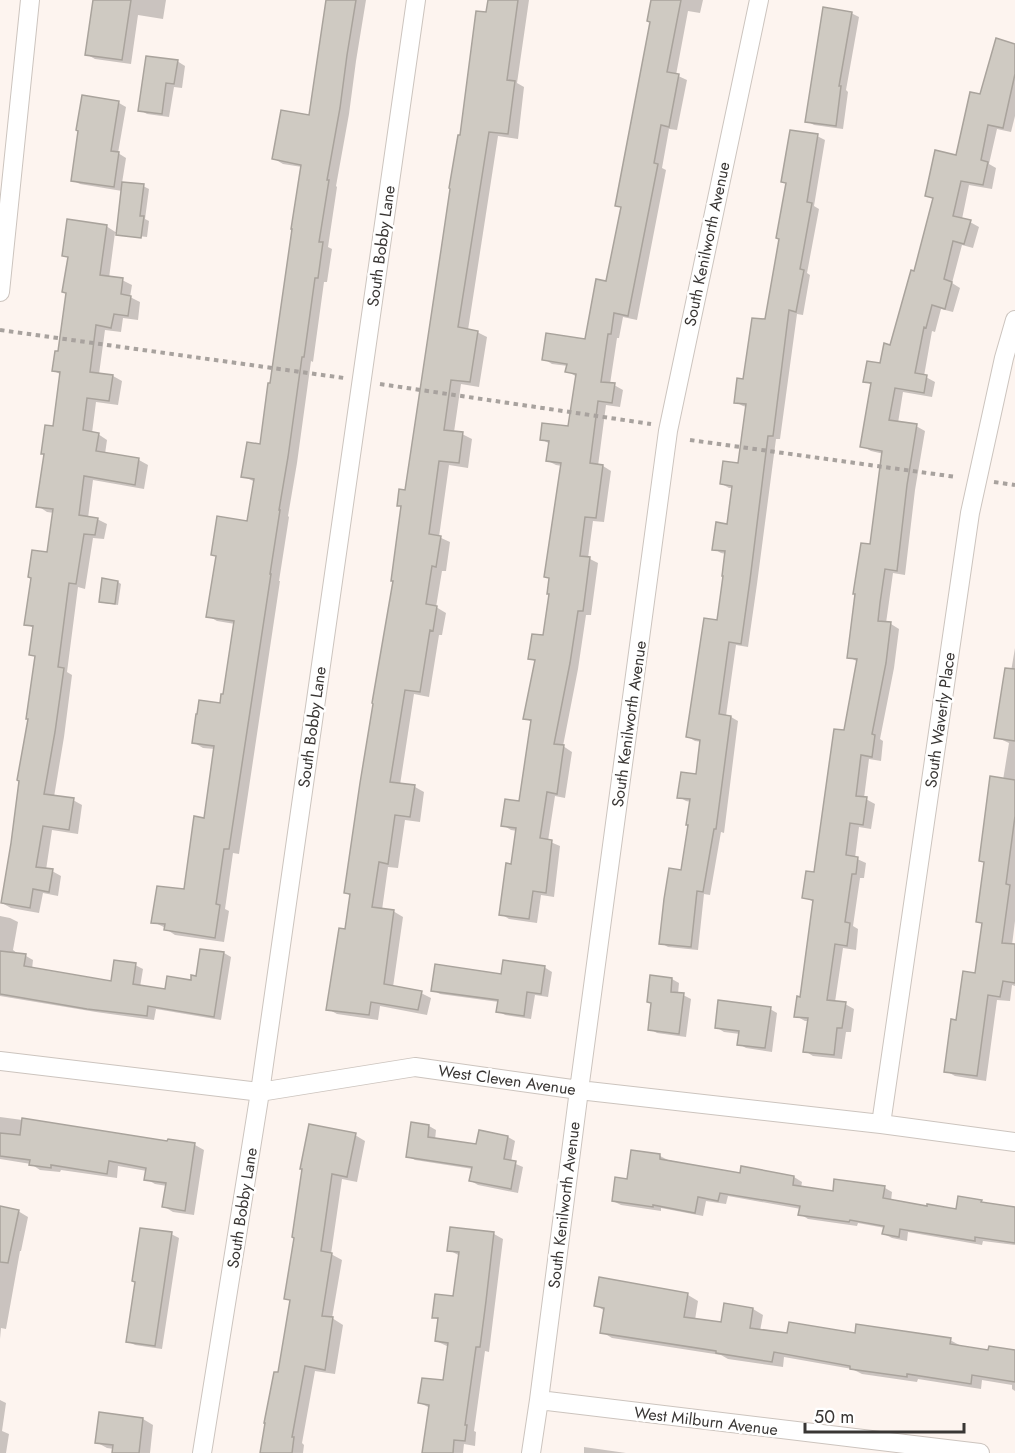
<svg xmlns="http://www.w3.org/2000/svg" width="1015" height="1453" font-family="Jost,sans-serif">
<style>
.shadow{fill:#0003}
.building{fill:#cfcac2;stroke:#a9a39c;stroke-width:1.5}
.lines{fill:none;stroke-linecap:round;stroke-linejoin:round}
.street-casing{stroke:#ccc4be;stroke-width:20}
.path{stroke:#a8a29e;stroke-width:4;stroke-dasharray:4.5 4.5;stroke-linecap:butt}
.street{stroke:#fff;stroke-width:18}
.labels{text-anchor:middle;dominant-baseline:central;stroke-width:5;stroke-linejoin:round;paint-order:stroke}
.street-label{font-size:16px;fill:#393634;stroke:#fff}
</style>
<rect width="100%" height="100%" fill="#fdf4ef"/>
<path class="shadow" d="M93 0H166L163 19 138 15 131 64 95 59 86 54 94 6 92 5Z
M328 0H366L356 61 349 114 336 186 337 187 328 247 332 249 327 282H324L313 362 311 361 297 463 288 516 289 517 279 581H280L239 854 233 853 225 909 229 911 224 942 175 935 166 929V928L153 922 185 891 205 820 215 749 203 748 193 742 221 704 224 696 235 624 217 621 208 616 217 557 212 554 248 522 255 482 243 476 261 446 271 385 302 167 283 164 273 158 310 116Z
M489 0H529L517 83 524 87 518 139 498 136 468 330 477 332 487 337 479 387 461 384 454 432 462 434 472 439 468 468 449 465 439 537 450 542 446 571H442L436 607 446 613 442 635H439L429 697 414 694 400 785 415 787 424 792 420 822 405 820 398 868 388 867 382 910 393 911 403 917 393 987 421 993 431 998 427 1015 380 1006 378 1020 337 1014 328 1009 346 931 351 896 346 893 394 581 403 507 398 505 406 492 461 137Z
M652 0H703L700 13 688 11 676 75 687 80 677 130 669 129 662 168 666 170 637 320 623 317 619 338H617L610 384 614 385 623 390 620 407 606 405 598 466H603L611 471 604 522 593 521 588 558 598 563 591 615H586L578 669 563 746 572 752 565 798 555 796 548 841 560 846 554 897 541 895 537 923 509 919 501 914 512 866 517 831 511 830 503 825 520 803 532 722 525 718 536 662 530 658 544 637 551 579 546 577 562 466 556 465 548 461 550 444 541 439 569 428 577 377 567 371 568 366 552 364 544 359 586 341 607 283 622 208 616 205 651 22Z
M851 13 859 17 846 90 848 92 843 129 814 125 807 121Z
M1015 45V116L1011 132 997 129 989 164 996 168 992 189 969 185 962 219 970 222 979 227 973 248 962 245 952 283 960 288 953 312 941 309 935 332 932 331 924 376 935 382 932 397 903 392 898 423 916 426 925 431 915 490 905 575 893 573 888 609 886 623 891 624 899 629 894 668 880 739 883 741 881 761 869 759 864 798 875 804 871 829 859 827 855 858 866 863 864 878H860L853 926 858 929 856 950 843 948 835 1002 845 1004 854 1009 851 1032H846L842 1059 813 1056 805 1051 809 1021H805L796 1016 801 998 814 902 804 897 816 874 858 662 849 657 871 546 884 454 871 451 862 446 872 385 865 381 881 365 891 346 915 273 934 200 927 195 957 157 981 96Z
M177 61 185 66 182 88 174 87 169 117 147 114 140 110Z
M119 103 126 107 118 153 126 158 122 183 143 186 149 189 145 219 149 221 147 237 121 234V236L115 233 109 278 122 280 132 285 130 297 140 302 138 320 123 318 121 332 105 330 99 374 113 376 122 381 118 405 96 402 92 433 98 434 107 440 105 454 139 460 148 465 144 489 93 480 88 518 97 519 107 524 104 539 93 538 85 589 78 587 67 672 72 675 64 737 54 797 73 800 82 805 78 834 52 830 46 870 52 871 61 876 58 896 43 893 39 913 11 908 2 903 12 843 36 657 30 654 34 628 26 624 48 554 54 513 47 512 38 506 54 428 62 375 54 371 59 353 68 294 69 258 64 255 106 226 117 233 122 191 80 184 72 180Z
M817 136 825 140 814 206 819 209 807 273 810 275 803 315 797 314 780 439H776L757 584 748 647 736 645 726 716 731 717 738 721 724 833 721 832 710 895 704 894 698 950 668 947 661 943 682 872 689 825 691 802 686 801 679 797 697 776 702 742 695 741 688 737 718 622 726 554 721 553 714 549 728 525 733 488H729L722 484 739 465 747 407 743 406 735 402 766 321Z
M118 582 121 584 118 605 104 603Z
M1015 648V921L1012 945 1015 946V986L1012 985 1010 1001 997 1000 986 1081 955 1076 946 1071 957 1021 977 975 984 925 978 921 986 863 981 860 1003 780 1009 743 996 737 1008 689Z
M0 916 10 918 18 922 13 950 17 953V955L26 956 33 960 32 969 112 982 135 965 143 969 140 987 166 991 192 982 224 953 231 957 221 1020 156 1009 154 1020 96 1012 0 996Z
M544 967 552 972 548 997 535 995 531 1019 505 1015 498 1011 499 1002 440 994 433 990Z
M672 979 679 983 678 994 683 995 691 999 686 1037 657 1033 650 1029Z
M770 1009 777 1013 772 1052 746 1048 739 1044 740 1034 724 1032 716 1027Z
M0 1117 75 1127 168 1143 169 1141 195 1145 204 1150 194 1215 173 1212 163 1206 167 1186 155 1184 146 1179 147 1171 118 1166 117 1178 61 1170 60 1172 40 1170 31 1164 0 1159Z
M412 1124 429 1126 436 1130 435 1140 478 1146 480 1132 508 1137 515 1141 511 1162 523 1167 518 1193 478 1185 471 1181 473 1169 415 1160 407 1156Z
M355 1135 365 1141 357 1182 342 1179 331 1254 342 1260 332 1318 343 1325 335 1374 315 1371 302 1443 304 1445 303 1453H262L279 1374 292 1302 286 1298 296 1238 294 1236Z
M660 1156 668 1160 741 1175 794 1177 802 1182 801 1188 834 1192 885 1188 892 1192 891 1201 957 1210 981 1202 986 1204 1015 1209V1245L983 1241 982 1245 908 1232 907 1241 892 1238 884 1234 885 1228 858 1223 857 1226 808 1219 800 1214 801 1209 728 1196 726 1204 706 1201 703 1216 661 1208V1211L621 1205 613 1201 628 1180Z
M0 1208 18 1211 28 1217 21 1251H20L6 1329 1 1328 0 1339Z
M171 1234 179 1238 162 1349 135 1345 127 1341 136 1282Z
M494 1234 503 1239 489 1352 485 1351 474 1431 476 1432 475 1446 464 1444 463 1453H424L430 1408 420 1403 445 1382 449 1347 436 1341 439 1320 433 1317 455 1298 460 1256 449 1250Z
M688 1295 698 1301 695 1320 722 1324 753 1309 763 1315 760 1331 788 1335 856 1334 950 1340 961 1346 990 1352H1015V1391L1012 1389V1385L982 1380 981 1389 918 1379 917 1382 862 1374 852 1369 784 1357 783 1367 728 1359 721 1355 612 1338 602 1332 605 1311 595 1305Z
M0 1400 6 1403 2 1431 9 1434 6 1453H0Z
M143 1419 153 1425 150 1453H114V1449L107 1448 96 1442Z
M584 1447 626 1453H584Z"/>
<path class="building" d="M93 0H131L122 60 85 55Z
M326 0H356L347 55 340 108 327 180H329L319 242H323L318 278H315L304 357H302L288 457 279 510H280L270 574H271L229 849H224L216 904 220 905 215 938 164 930 165 924 151 923 157 886 184 889 194 816 204 818 214 746 192 743 196 714H197L199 700 220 703 221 694H223L234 621 206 617 216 556 211 555 217 516 247 521 254 479 241 477 247 442 260 444 268 383H270L292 229H291L301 165 272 159 281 110 309 115Z
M488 0H518L507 80 515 81 508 134 489 132 458 327 478 331 470 382 451 380 444 430 463 432 459 463 439 461 429 534 441 536 436 567 432 566 426 604 437 606 433 631 430 630 420 692 405 690 390 782 415 785 410 817 395 815 388 864 379 862 372 907 394 910 384 984 422 991 418 1010 371 1002 369 1015 326 1010 339 928 345 929 350 894 344 893 360 783 373 704 372 703 393 581H391L401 506H397L399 489 405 490 441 250 450 189 449 188 458 135H460L476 11 486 12Z
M651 0H681L667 72 679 74 669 127 661 125 654 163 658 164 628 316 614 313 611 334H608L601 382 615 383 612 403 598 401 590 463 603 465 596 518 585 517 580 556 590 557 583 611H578L570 663 554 744 564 745 557 794 547 792 540 838 552 840 546 893 533 891 529 919 499 915 506 863 511 864 516 828 501 826 505 799 519 801 531 720 523 719 535 660 528 659 532 634 543 635 549 594H547L549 578 544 577 561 463 546 461 549 441 540 440 542 423 568 426 576 374 565 372 567 364 542 360 546 333 585 339 596 279 606 281 621 207 615 206 650 22 647 21Z
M823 7 852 12 839 86H841L836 126 805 122Z
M996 38 1015 44V74L1003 128 988 125 981 160 988 162 983 185 961 181 953 216 971 220 964 244 953 241 944 279 952 282 945 309 932 305 926 328 924 327 915 373 927 375 924 393 895 388 889 420 917 424 907 485 897 571 885 569 880 603 878 621 891 622 886 663 872 734 875 735 872 757 861 755 856 796 867 797 863 825 850 823 846 855 858 857 856 874H852L845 922 850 923 847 946 835 944 827 1000 846 1002 842 1028H837L834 1055 803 1052 808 1018 794 1017 797 996 800 997 813 900 802 898 806 871 814 872 834 729 844 730 857 659 847 658 855 594H853L861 543 870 544 882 451 860 447 871 383 863 382 867 361 880 363 884 343 890 345 911 270 914 271 933 198 925 196 935 150 956 155 970 92 980 94Z
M146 56 178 60 174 84 166 83 162 114 138 111Z
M82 95 119 101 111 151 119 152 114 187 71 181 78 131 76 130Z
M790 130 818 134 807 202 812 203 800 269 804 270 796 312 789 310 773 436H768L750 580 741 644 729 642 719 714 731 716 716 829H714L703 892 697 891 691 947 659 944 664 899 669 868 681 870 688 825H686L690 799 677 798 681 772 696 774 700 740 686 737 704 618 717 620 723 576H722L725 551 712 550 716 522 727 524 732 486 720 484 723 461 738 463 746 404 734 403 737 378 743 379 752 318 765 319 779 239 776 238 786 183 781 182Z
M122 182 144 184 140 216H144L141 238 116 235Z
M67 219 107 225 100 275 123 278 121 294 131 296 128 316 114 314 111 328 96 325 90 372 113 375 109 401 87 398 83 430 99 433 96 451 139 458 135 485 84 476 79 515 98 518 95 535 84 534 76 584 69 583 58 667 64 668 55 732 44 794 74 798 69 830 43 826 36 867 53 869 49 892 33 889 30 908 1 903 11 843 19 781 17 780 28 719H26L35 656 29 655 33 626 24 625 31 578 28 577 32 550 47 552 53 509 36 507 44 454H41L45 425 53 426 60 372 52 371 55 351H58L66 293 62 292 68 257 62 256Z
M102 578 118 581 115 604 99 602Z
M1005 668 1015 669V741L994 738Z
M990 776 1015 780V816L1006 884 1010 885 1002 943 1015 944V983L1003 981 1000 997 988 995 977 1076 944 1072 951 1019 956 1020 963 971 975 973 982 923 976 922 984 862 979 861Z
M200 949 224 952 214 1017 148 1006 147 1016 87 1009 0 994V951L26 954 24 966 111 981 114 960 136 963 133 984 165 989 167 976 191 980V975L196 976Z
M503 960 545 966 541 994 527 992 524 1016 496 1012 498 1000 431 991 435 964 501 974Z
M650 975 672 978 671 992 684 993 679 1034 648 1030 651 1003 647 1002Z
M718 1000 771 1007 765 1048 737 1045 739 1031 715 1028Z
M22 1118 167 1141 168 1139 195 1143 185 1211 162 1207 166 1183 144 1180 146 1168 109 1161 107 1174 51 1165V1168L29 1165 30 1160 0 1156V1133L20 1135Z
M411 1122 429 1125 428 1137 476 1144 479 1130 508 1136 504 1159 516 1161 511 1189 469 1181 472 1167 406 1157Z
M309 1124 356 1133 347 1177 332 1174 321 1251 332 1253 322 1316 333 1317 325 1370 305 1366 292 1437H294L292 1453H260L265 1423H264L274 1372H278L290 1300 284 1299 294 1238 292 1237 302 1169H300Z
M631 1150 660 1154V1159L740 1173 741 1166 794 1176 793 1185 833 1191 834 1179 885 1186 883 1198 927 1206V1204L956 1209 958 1196 982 1200 981 1202 1015 1207V1243L975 1237V1241L900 1229 899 1237 882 1234 884 1226 850 1220 849 1222 798 1215 800 1206 720 1193 718 1201 698 1197 695 1213 653 1205V1207L612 1201 615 1177 627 1179Z
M0 1206 19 1210 8 1263 0 1262Z
M450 1227 494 1232 486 1301 480 1347H476L465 1425H467L465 1441 454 1440 453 1453H422L429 1405 418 1403 422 1378 443 1380 448 1343 435 1341 438 1318H432L435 1294 453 1296 459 1252 447 1251Z
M140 1228 172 1232 155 1346 126 1342 135 1282 132 1281Z
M599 1277 688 1293 684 1317 721 1322 724 1303 753 1308 750 1328 787 1333 789 1322 855 1333 856 1324 951 1338 950 1344 988 1350 989 1346 1015 1350V1382L972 1375 971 1384 907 1374V1377L850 1369V1366L774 1352 772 1362 716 1353V1351L600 1333 604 1308 594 1306Z
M99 1412 143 1418 139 1453H112L113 1445 95 1443Z"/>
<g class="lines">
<g class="street-casing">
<path id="street" d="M0 292 30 0
M0 1061 260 1092 415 1067 579 1090 881 1124 1015 1142
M881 1124 970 513 1004 358 1015 320
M539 1400 980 1453
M202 1453 260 1092 416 0
M531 1453 539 1400 579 1090 668 431 759 0"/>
</g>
<path class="path" d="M0 330 344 378
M380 384 651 424
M690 440 956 477
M994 482 1015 485"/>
<use href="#street" class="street"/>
</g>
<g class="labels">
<g class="street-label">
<text transform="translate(707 244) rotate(-78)">South Kenilworth Avenue</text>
<text transform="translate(381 246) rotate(-82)">South Bobby Lane</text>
<text transform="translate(940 720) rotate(-82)">South Waverly Place</text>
<text transform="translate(629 724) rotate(-82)">South Kenilworth Avenue</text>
<text transform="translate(312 727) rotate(-82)">South Bobby Lane</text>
<text transform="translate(507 1080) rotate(8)">West Cleven Avenue</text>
<text transform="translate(564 1205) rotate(-83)">South Kenilworth Avenue</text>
<text transform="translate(242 1208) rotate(-81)">South Bobby Lane</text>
<text transform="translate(706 1421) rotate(7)">West Milburn Avenue</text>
</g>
</g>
<path d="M805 1423v9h159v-9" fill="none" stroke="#393634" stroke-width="3"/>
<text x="814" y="1423" font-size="18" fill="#393634" stroke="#ffffff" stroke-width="4.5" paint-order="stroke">50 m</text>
</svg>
